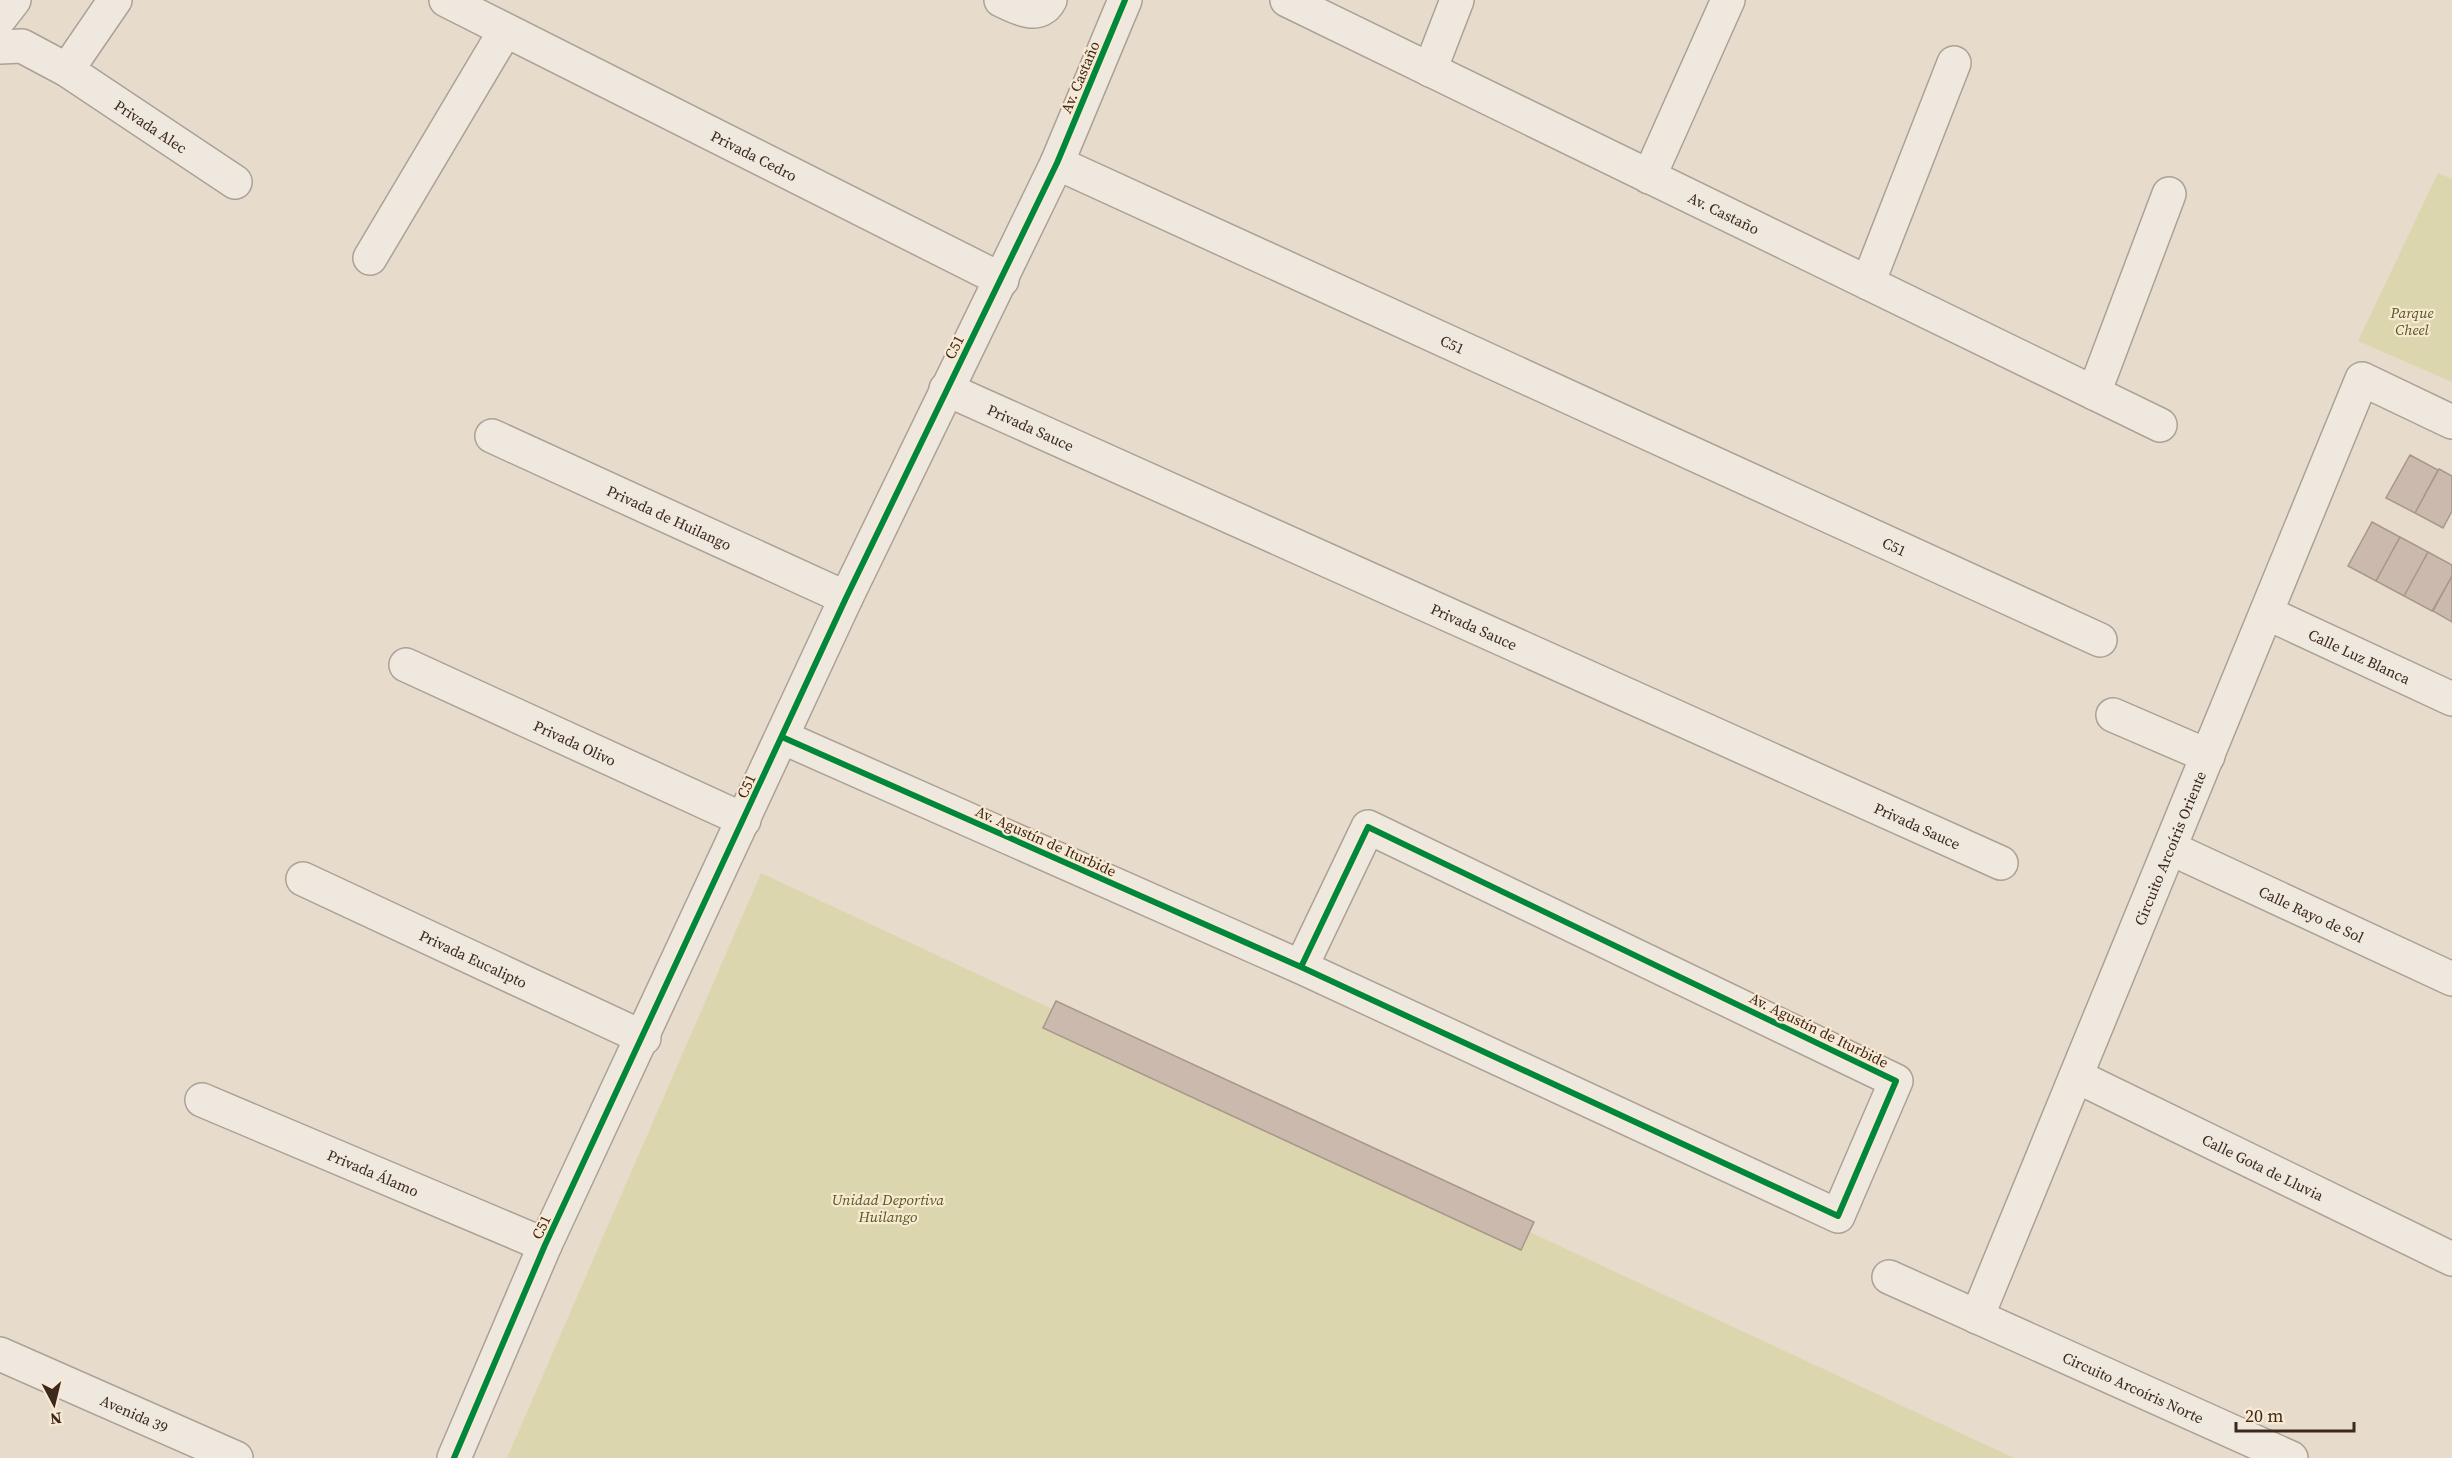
<svg xmlns="http://www.w3.org/2000/svg" width="2452" height="1458" font-family="'Source Serif 4',serif">
<style>
.green{fill:#dbd6ad}
.building{fill:#ccb9ad;stroke:#a7978b;stroke-width:1.5}
.lines{fill:none;stroke-linecap:round;stroke-linejoin:round}
.minor-casing{stroke:#aca196;stroke-width:36}
.minor{stroke:#eee8df;stroke-width:33}
.cycleway-casing{stroke:#f9e9d2;stroke-width:10}
.cycleway{stroke:#00873e;stroke-width:6}
.labels{text-anchor:middle;dominant-baseline:central;stroke-width:4.5;stroke-linejoin:round;paint-order:stroke}
.street-label{font-size:15px;fill:#3c281c;stroke:#f9e9d2}
.park-label{font-size:15px;font-style:italic;fill:#525a21;stroke:#f9e9d2}
</style>
<rect width="100%" height="100%" fill="#e7dccc"/>
<path class="green" d="M2438 173 2452 179V382L2358 341Z
M761 873 2014 1458H507Z"/>
<path class="building" d="M2410 455 2438 470 2415 513 2386 498Z
M2439 469 2452 476V511L2443 528 2415 513Z
M2372 522 2400 537 2376 581 2348 566Z
M2400 537 2428 552 2404 596 2376 581Z
M2428 552 2452 565V576L2432 611 2404 596Z
M2452 576V622L2433 611Z
M1056 1001 1534 1222 1521 1250 1043 1028Z"/>
<g class="lines">
<g class="minor-casing">
<g id="minor">
<path id="s1" d="M446 0 1002 280"/>
<path d="M1001 0C1016 7 1039 21 1050 0"/>
<path id="s2" d="M1287 0 2160 425"/>
<path d="M0 18 14 0"/>
<path id="s3" d="M0 47 22 46 67 70 235 182"/>
<path d="M67 70 115 0"/>
<path d="M1430 70 1457 0"/>
<path id="s4" d="M1057 163 2100 640"/>
<path d="M1649 177 1728 0"/>
<path d="M370 258 505 31"/>
<path d="M1868 283 1954 63"/>
<path id="s5" d="M946 389 2001 863"/>
<path d="M2094 393 2169 194"/>
<path id="s6" d="M492 436 846 598"/>
<path id="s7" d="M2267 613 2452 699"/>
<path id="s8" d="M406 665 744 820"/>
<path d="M2113 715 2208 756"/>
<path d="M782 737 1301 967 1838 1216 1896 1081 1368 827 1301 967"/>
<path id="s9" d="M2170 848 2452 979"/>
<path id="s10" d="M303 879 644 1038"/>
<path id="s11" d="M2076 1076 2452 1259"/>
<path id="s12" d="M202 1100 545 1245"/>
<path id="s13" d="M1889 1277 2291 1458"/>
<path id="s14" d="M1977 1317 2362 379 2452 422"/>
<path id="s15" d="M0 1354 236 1458"/>
<path d="M454 1458 545 1245 846 598 1057 163 1125 0"/>
</g>
</g>
<use href="#minor" class="minor"/>
<g class="cycleway-casing">
<path id="cycleway" d="M782 737 1301 967 1838 1216 1896 1081 1368 827 1301 967
M454 1458 545 1245 846 598 1057 163 1125 0"/>
</g>
<use href="#cycleway" class="cycleway"/>
</g>
<g class="labels">
<g class="street-label">
<text transform="translate(1080 77) rotate(-67)">Av. Castaño</text>
<text stroke="none"><textPath href="#s3" startOffset="174">Privada Alec</textPath></text>
<text stroke="none"><textPath href="#s1" startOffset="345">Privada Cedro</textPath></text>
<text stroke="none"><textPath href="#s2" startOffset="486">Av. Castaño</textPath></text>
<text stroke="none"><textPath href="#s4" startOffset="435">C51</textPath></text>
<text transform="translate(954 347) rotate(-63)">C51</text>
<text stroke="none"><textPath href="#s5" startOffset="93">Privada Sauce</textPath></text>
<text stroke="none"><textPath href="#s6" startOffset="195">Privada de Huilango</textPath></text>
<text stroke="none"><textPath href="#s4" startOffset="921">C51</textPath></text>
<text stroke="none"><textPath href="#s5" startOffset="579">Privada Sauce</textPath></text>
<text stroke="none"><textPath href="#s7" startOffset="102">Calle Luz Blanca</textPath></text>
<text stroke="none"><textPath href="#s8" startOffset="186">Privada Olivo</textPath></text>
<text transform="translate(746 786) rotate(-66)">C51</text>
<text stroke="none"><textPath href="#s5" startOffset="1065">Privada Sauce</textPath></text>
<text transform="translate(1046 841) rotate(24)">Av. Agustín de Iturbide</text>
<text stroke="none"><textPath href="#s14" startOffset="507">Circuito Arcoíris Oriente</textPath></text>
<text stroke="none"><textPath href="#s9" startOffset="156">Calle Rayo de Sol</textPath></text>
<text stroke="none"><textPath href="#s10" startOffset="188">Privada Eucalipto</textPath></text>
<text transform="translate(1819 1030) rotate(26)">Av. Agustín de Iturbide</text>
<text stroke="none"><textPath href="#s11" startOffset="208">Calle Gota de Lluvia</textPath></text>
<text stroke="none"><textPath href="#s12" startOffset="186">Privada Álamo</textPath></text>
<text transform="translate(541 1227) rotate(-65)">C51</text>
<text stroke="none"><textPath href="#s13" startOffset="268">Circuito Arcoíris Norte</textPath></text>
<text stroke="none"><textPath href="#s15" startOffset="147">Avenida 39</textPath></text>
</g>
<g class="park-label">
<text x="2412" y="312">Parque<tspan x="2412" dy="17">Cheel</tspan></text>
<text x="888" y="1199">Unidad Deportiva<tspan x="888" dy="17">Huilango</tspan></text>
</g>
</g>
<g transform="translate(54 1404) rotate(173)" stroke="#f9e9d2" stroke-width="4.5" paint-order="stroke">
<path d="M0-4.5L10 22L0 15L-10 22Z" fill="#3c281c"/>
<text y="-9" font-size="16" font-weight="bold" text-anchor="middle" fill="#3c281c">N</text>
</g>
<path d="M2236 1422v9h118v-9" fill="none" stroke="#3c281c" stroke-width="3"/>
<text x="2245" y="1422" font-size="18" fill="#3c281c" stroke="#f9e9d2" stroke-width="4.5" paint-order="stroke">20 m</text>
</svg>
